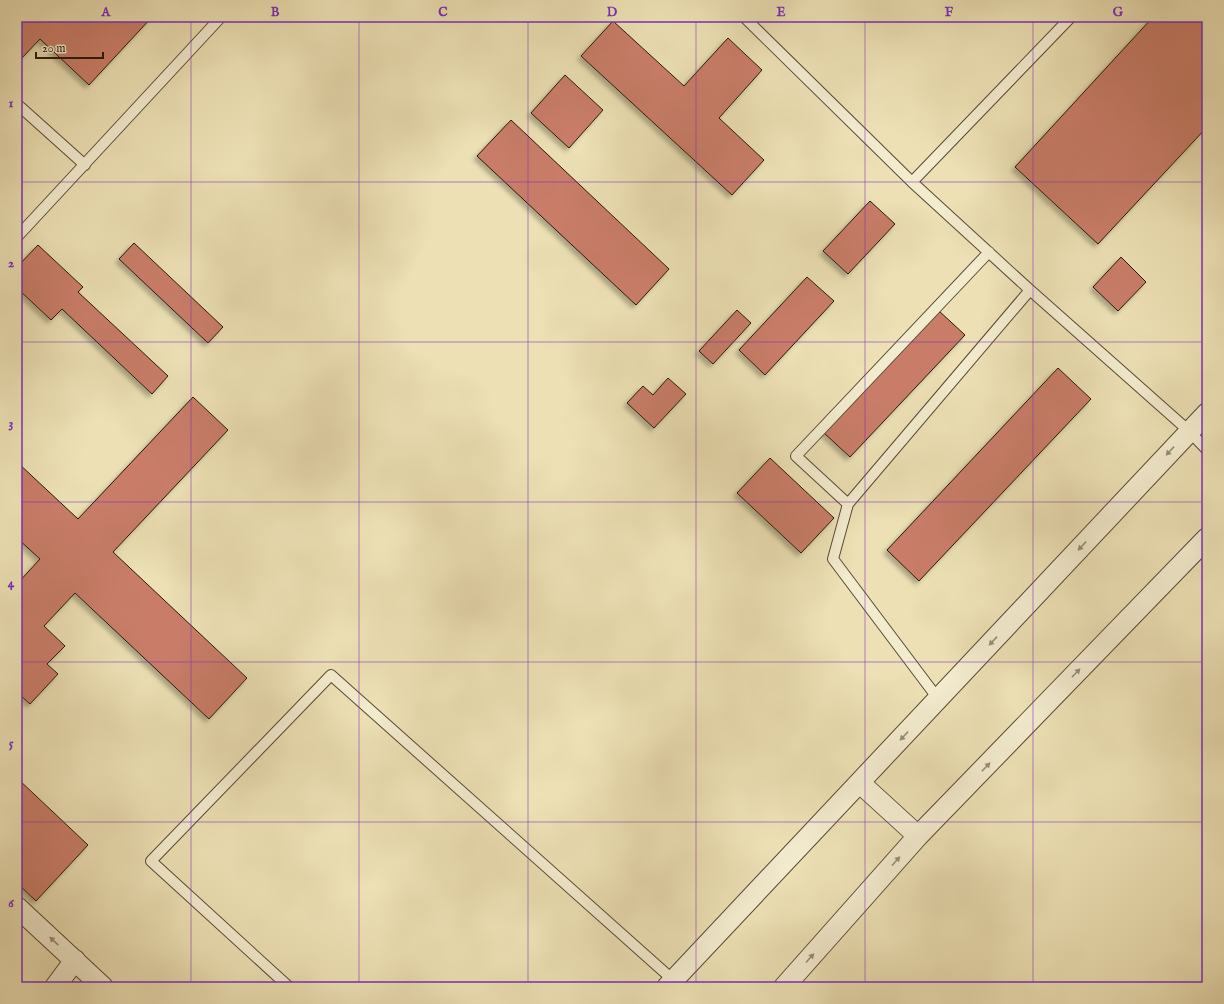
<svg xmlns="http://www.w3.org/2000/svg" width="1224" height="1004" font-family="'IM FELL English',serif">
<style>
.building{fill:#c97d69;stroke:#27180b;filter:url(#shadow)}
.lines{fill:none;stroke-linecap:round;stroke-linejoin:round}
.lane-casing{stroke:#584a35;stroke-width:12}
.street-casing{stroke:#584a35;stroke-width:22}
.lane{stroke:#f3ebce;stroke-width:10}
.street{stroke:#f3ebce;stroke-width:20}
.oneway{fill:#978c76}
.grid{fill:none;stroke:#7b2cbf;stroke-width:1;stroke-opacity:0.55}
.neatline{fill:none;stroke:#7b2cbf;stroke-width:1.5}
.grid-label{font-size:13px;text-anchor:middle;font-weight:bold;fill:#7b2cbf}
</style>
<defs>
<filter id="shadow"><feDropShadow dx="-3.5" dy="3.5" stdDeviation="2" flood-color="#0004"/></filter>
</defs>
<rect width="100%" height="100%" fill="#ece0b4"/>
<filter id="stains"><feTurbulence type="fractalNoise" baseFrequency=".005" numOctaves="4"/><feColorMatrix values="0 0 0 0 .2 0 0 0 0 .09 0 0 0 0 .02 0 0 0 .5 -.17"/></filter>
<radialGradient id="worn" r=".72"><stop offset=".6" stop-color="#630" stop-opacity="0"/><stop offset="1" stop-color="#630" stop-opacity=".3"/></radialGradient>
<path class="building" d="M17 17H152L89 85 40 39 20 60 17 58Z
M1153 17H1207V127L1098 244 1015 167Z
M613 21 684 86 728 38 762 70 719 118 764 160 732 195 581 56Z
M565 75 603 110 569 148 531 113Z
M511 120 669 269 636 305 477 156Z
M870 201 895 224 848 274 823 251Z
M134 243 223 327 208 343 119 259Z
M38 245 83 287 78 292 168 376 152 394 62 309 51 320 17 288V267Z
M1121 257 1146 282 1118 311 1093 287Z
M807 277 834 301 765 375 739 350Z
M737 310 751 323 713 364 699 351Z
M938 310 965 335 850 457 823 432Z
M1058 368 1091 399 919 581 887 550Z
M668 378 686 394 654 428 627 403 643 386 653 395Z
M193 397 228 430 113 552 247 678 209 719 75 593 44 626 65 646 47 664 58 674 30 704 19 694 17 696V584L40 559 17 538V462L78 519Z
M770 458 834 518 801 553 737 493Z
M17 778 88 845 36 901 17 883Z"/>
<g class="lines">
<g class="lane-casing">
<path id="lane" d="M744 17 912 182 1030 290 1189 431 1207 450
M17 104 85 165
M912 182 1071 17
M17 237 221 17
M989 252 796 456 848 504 1030 290
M848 504 833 559 939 700
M289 987 151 861 331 675 681 987"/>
</g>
<g class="street-casing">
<path id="street" d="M860 783 918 836
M17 907 103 987
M55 987 75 960
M667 987 1207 413
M784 987 918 836 1207 538"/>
</g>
<use href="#lane" class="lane"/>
<use href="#street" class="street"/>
</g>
<defs><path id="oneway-solid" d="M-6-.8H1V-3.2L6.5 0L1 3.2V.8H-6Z"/></defs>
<g class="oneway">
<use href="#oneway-solid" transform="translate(1170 451) rotate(133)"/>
<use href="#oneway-solid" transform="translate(1082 546) rotate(133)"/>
<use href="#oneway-solid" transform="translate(993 641) rotate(133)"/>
<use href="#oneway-solid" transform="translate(1076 673) rotate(-46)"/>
<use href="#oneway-solid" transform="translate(904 736) rotate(133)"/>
<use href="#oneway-solid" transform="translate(986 767) rotate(-46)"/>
<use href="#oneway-solid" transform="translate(896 861) rotate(-48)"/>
<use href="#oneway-solid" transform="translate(54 941) rotate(-137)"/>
<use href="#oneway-solid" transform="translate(810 958) rotate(-48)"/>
</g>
<path class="grid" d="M191 17V987M359 17V987M528 17V987M696 17V987M865 17V987M1033 17V987M17 182H1207M17 342H1207M17 502H1207M17 662H1207M17 822H1207"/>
<rect width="1224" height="1004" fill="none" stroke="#ece0b4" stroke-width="44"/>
<path d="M36 52v6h67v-6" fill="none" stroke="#27180b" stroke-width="2"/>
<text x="42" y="52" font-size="12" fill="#27180b" stroke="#f3ebce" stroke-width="3" paint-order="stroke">20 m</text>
<rect x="22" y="22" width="1180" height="960" class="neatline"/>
<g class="grid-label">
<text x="106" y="16">A</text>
<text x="275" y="16">B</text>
<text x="443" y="16">C</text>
<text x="612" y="16">D</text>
<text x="781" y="16">E</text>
<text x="949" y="16">F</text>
<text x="1118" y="16">G</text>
<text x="11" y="107">1</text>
<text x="11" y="267">2</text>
<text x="11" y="427">3</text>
<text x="11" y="587">4</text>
<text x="11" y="747">5</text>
<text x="11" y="907">6</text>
</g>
<rect width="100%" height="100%" filter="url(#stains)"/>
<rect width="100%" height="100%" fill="url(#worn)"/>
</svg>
